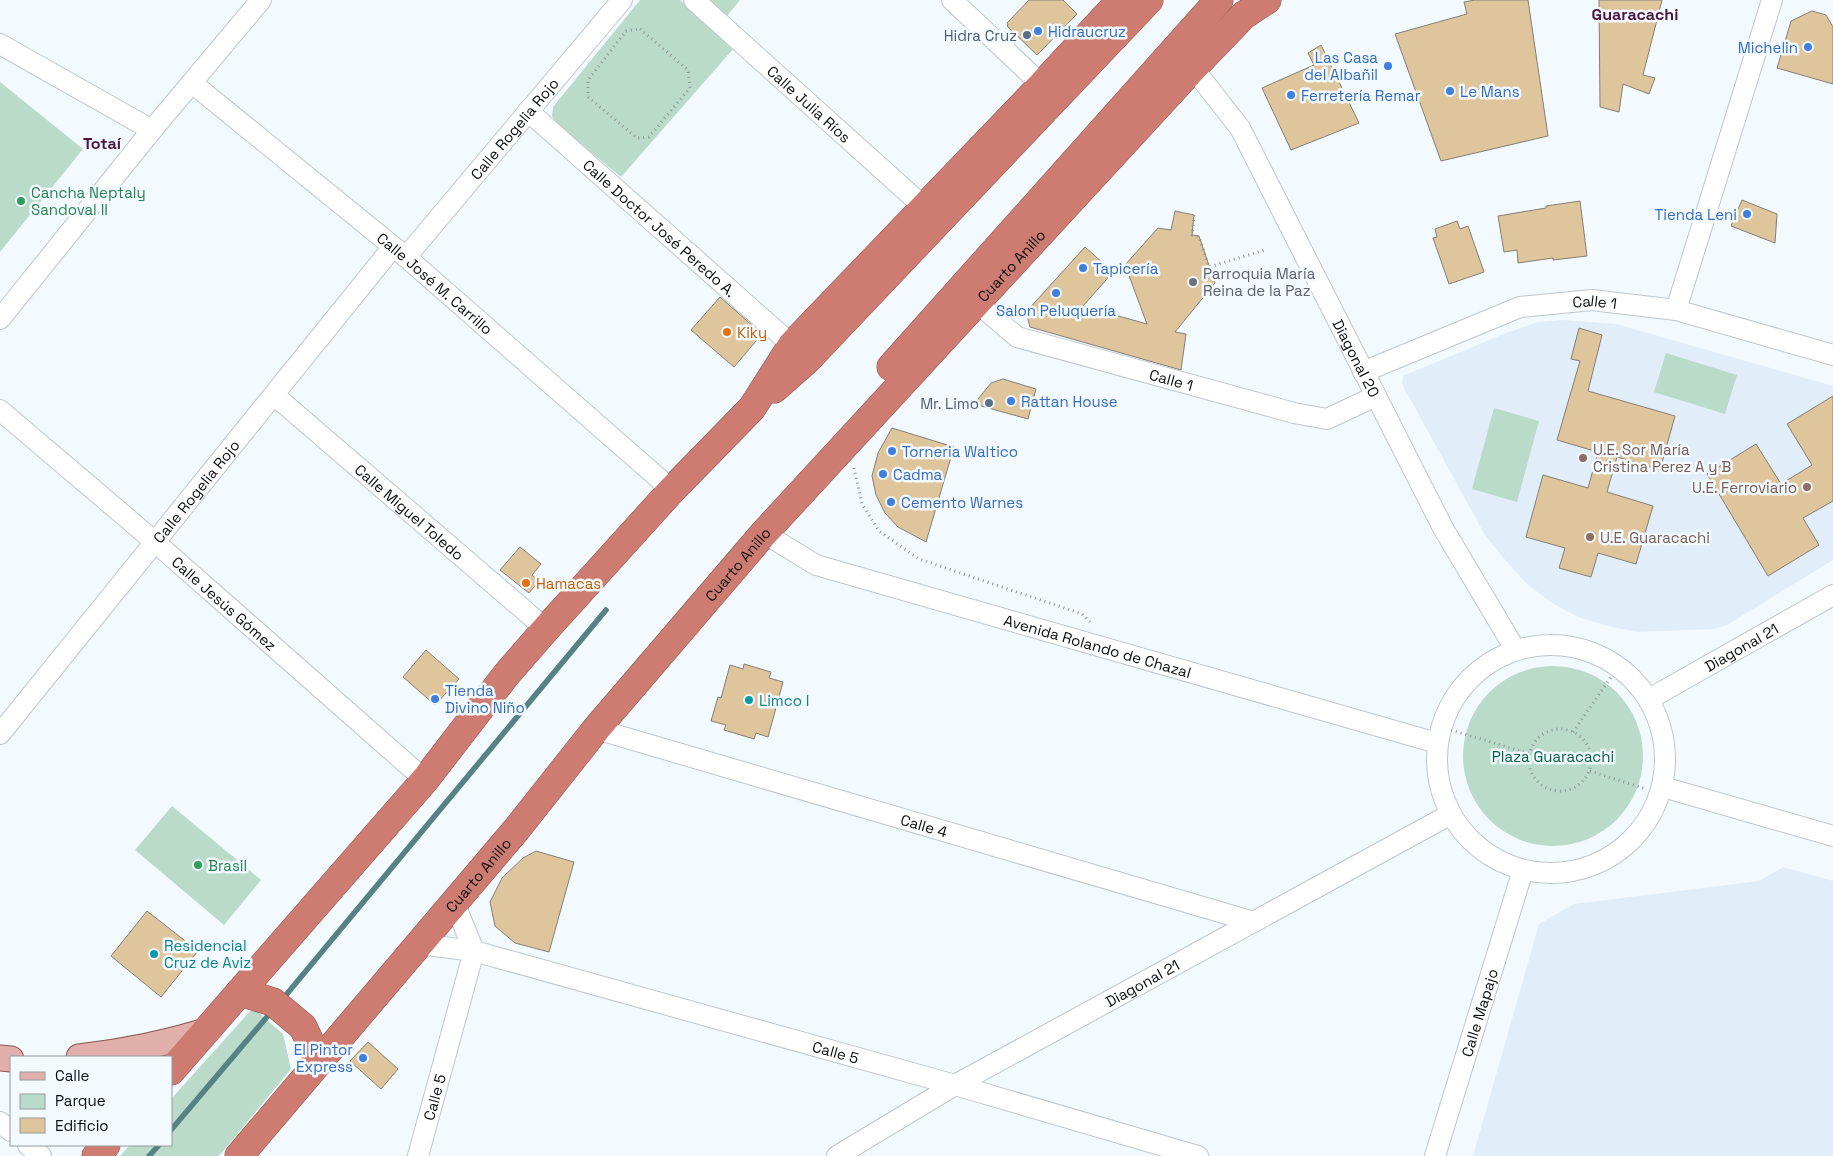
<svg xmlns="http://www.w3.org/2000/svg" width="1833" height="1156" font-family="'Space Grotesk',sans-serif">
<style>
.built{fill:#e1edf9}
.green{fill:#badbca}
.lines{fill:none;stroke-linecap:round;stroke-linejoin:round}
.stream{stroke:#568284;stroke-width:5.5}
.building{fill:#dfc59b;stroke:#837f78}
.minor-casing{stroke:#bfc6cc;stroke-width:22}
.major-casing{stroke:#89554e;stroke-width:27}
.highway-casing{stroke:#89554e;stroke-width:29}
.path{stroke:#8f9599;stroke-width:3;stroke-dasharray:1 4;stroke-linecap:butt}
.minor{stroke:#fff;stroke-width:20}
.major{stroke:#e2b0aa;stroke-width:25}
.highway{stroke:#ce7c71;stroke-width:28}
.shop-dot{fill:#3f7fe0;stroke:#f2f9ff;stroke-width:2}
.service-dot{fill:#5c6f8a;stroke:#f2f9ff;stroke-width:2}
.leisure-dot{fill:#2e9e5b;stroke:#f2f9ff;stroke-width:2}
.worship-dot{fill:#6b7280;stroke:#f2f9ff;stroke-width:2}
.food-dot{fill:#e8710a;stroke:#f2f9ff;stroke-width:2}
.education-dot{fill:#8d6e63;stroke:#f2f9ff;stroke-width:2}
.culture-dot{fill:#0f9aa8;stroke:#f2f9ff;stroke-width:2}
.labels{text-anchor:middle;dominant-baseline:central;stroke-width:5;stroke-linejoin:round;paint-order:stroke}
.shop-label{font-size:15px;fill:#366cbe;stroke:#f2f9ff;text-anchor:start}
.service-label{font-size:15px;fill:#4e5e75;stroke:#f2f9ff;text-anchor:end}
.street-label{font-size:15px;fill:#090c0e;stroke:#f2f9ff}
.leisure-label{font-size:15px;fill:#27864d;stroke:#f2f9ff;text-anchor:start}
.worship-label{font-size:15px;fill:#5b616d;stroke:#f2f9ff;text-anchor:start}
.food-label{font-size:15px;fill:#c56008;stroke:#f2f9ff;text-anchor:start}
.education-label{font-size:15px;fill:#785e54;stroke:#f2f9ff;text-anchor:start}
.culture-label{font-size:15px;fill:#0d838f;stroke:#f2f9ff;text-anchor:start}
.park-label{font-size:15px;fill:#086344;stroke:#f2f9ff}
.neighbourhood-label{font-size:16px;font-weight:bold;fill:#4a1541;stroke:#f2f9ff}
</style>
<rect width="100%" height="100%" fill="#f2f9ff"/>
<path class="built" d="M1563 320 1616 324 1833 386V560L1727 625 1713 629 1637 632 1608 626 1578 617 1552 603 1527 584 1506 561 1485 535 1402 384 1403 376 1506 333 1538 322Z
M1783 867 1833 881V1156H1473L1539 924 1574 904 1759 881Z"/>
<path class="green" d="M640 0H680L734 48 621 177 556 123 552 116 553 107Z
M708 0H740L727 16Z
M0 82 83 149 0 252Z
M1666 353 1737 375 1725 414 1654 392Z
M1494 408 1539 421 1517 502 1472 489Z
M1463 756a90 90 0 1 1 180 0a90 90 0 1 1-180 0Z
M172 806 261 880 224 925 135 850Z
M253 1008 283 1034 291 1069 219 1156H120L130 1145H171V1099Z"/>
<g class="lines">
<path class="stream" d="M281 1001 606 610
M171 1130 272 1011
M149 1156 159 1145"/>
</g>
<path class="building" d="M1029 0H1063L1077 14 1037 55 1007 26 1008 25 1007 23Z
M1475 0H1528L1548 136 1441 161 1395 34 1467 14 1464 2Z
M1599 0H1662L1643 75 1655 78 1649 94 1623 84 1619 112 1600 107Z
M1812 11 1826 15 1833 27V84L1777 68 1791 21Z
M1321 45 1359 123 1291 150 1262 88 1314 65 1308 53Z
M1742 200 1777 214 1775 243 1731 226Z
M1580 201 1587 256 1553 260V258L1518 263 1517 250 1504 252 1498 216 1546 208V206Z
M1175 211 1194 215 1192 235 1199 236 1215 283 1175 332 1186 334 1181 370 1030 327 1026 312 1085 247 1113 272 1083 306 1147 324 1125 265 1158 228 1171 230Z
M1457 221 1460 229 1468 226 1484 272 1449 284 1433 238 1437 237 1435 229Z
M720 297 762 334 734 367 691 330Z
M1579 328 1602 335 1588 391 1675 416 1660 470 1617 457 1607 492 1653 506 1636 564 1598 553 1591 577 1559 568 1565 548 1526 537 1543 475 1588 488 1598 452 1557 440 1580 361 1571 359Z
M1003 379 1036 389 1028 419 974 404 991 383Z
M1833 396V501L1803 518 1819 545 1768 576 1707 474 1756 444 1781 484 1812 465 1787 424Z
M892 428 954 447 926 542 898 527 885 513 876 495 872 476 878 453Z
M520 547 541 564 532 575 539 581 529 593 500 570Z
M426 650 459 679 435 705 403 677Z
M744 664 771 672 769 678 783 682 768 737 756 733 754 739 724 730 726 725 711 721 718 697 721 698 730 665 743 669Z
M536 851 574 862 549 952 515 943 495 926 490 902 502 878 523 858Z
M147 911 198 951 161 997 111 956Z
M368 1042 398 1069 381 1089 350 1061Z"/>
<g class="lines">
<g class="minor-casing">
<g id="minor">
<path id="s1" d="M694 0 924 207"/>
<path d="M952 0 1042 85"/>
<path d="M0 44 152 130"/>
<path id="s2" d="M1193 68 1240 128 1443 528 1515 649"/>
<path id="s3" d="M192 83 406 257 672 490"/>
<path id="s4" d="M528 111 792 345"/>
<path id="s5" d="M406 257 622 0"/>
<path id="s6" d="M976 302 1017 337 1294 413 1327 419 1376 396"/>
<path d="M1676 310 1772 0"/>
<path d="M0 319 152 130 261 0"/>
<path id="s7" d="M1363 372 1520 307 1592 300 1676 310 1833 355"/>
<path id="s8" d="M274 395 546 629"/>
<path id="s9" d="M0 410 155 542 425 780"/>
<path id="s10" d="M764 533 816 565 1437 743"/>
<circle cx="1551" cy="759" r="114"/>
<path id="s11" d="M1649 699 1833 595"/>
<path id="s12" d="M596 729 1254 922"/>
<path id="s13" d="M0 734 392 248"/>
<path d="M1663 787 1833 836"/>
<path id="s14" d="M419 944 474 951 955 1085 1198 1156"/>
<path d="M0 1122 11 1131"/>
<path d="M28 1145 41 1156"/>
<path id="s15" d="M418 1156 474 951 454 902"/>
<path id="s16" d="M837 1156 955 1085 1451 814"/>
<path id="s17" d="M1435 1156 1523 870"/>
</g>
</g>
<g class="major-casing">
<path id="major" d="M79 1057C123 1052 164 1044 206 1031
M0 1058 11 1059"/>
</g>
<g class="highway-casing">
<g id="highway">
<path d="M891 367 1219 0"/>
<path d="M774 389 807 360 1149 0"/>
<path d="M240 992 273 1002 303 1027 319 1061"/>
<path d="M171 1071 425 780 506 675 546 629 672 490 752 408 792 345 1042 85 1121 0"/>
<path d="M96 1156 106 1145"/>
<path id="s18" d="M239 1156 516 830 596 729 764 533 1193 68 1244 15 1267 0"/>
</g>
</g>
<path class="path" d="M640 29 688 70 690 88 649 137 637 138 588 97V80L626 31Z
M1194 215 1192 235 1199 237 1209 267 1265 250
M854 468 862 504 879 531 919 559 1082 614 1090 622
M1529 760a31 31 0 1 1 62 0a31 31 0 1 1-62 0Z
M1451 730 1530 754
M1573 732 1618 667
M1590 771 1646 789"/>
<use href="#minor" class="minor"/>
<use href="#major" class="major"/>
<use href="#highway" class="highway"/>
</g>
<g class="shop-dot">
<circle cx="1038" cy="31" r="5"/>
<circle cx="1808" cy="47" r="5"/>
<circle cx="1388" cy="66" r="5"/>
<circle cx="1450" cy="91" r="5"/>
<circle cx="1291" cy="95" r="5"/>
<circle cx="1747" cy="214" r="5"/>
<circle cx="1083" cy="268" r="5"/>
<circle cx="1056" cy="293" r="5"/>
<circle cx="1011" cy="401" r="5"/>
<circle cx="892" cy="451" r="5"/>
<circle cx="883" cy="474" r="5"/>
<circle cx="891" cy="502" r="5"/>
<circle cx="435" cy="699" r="5"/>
<circle cx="363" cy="1058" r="5"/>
</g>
<g class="service-dot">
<circle cx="1027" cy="35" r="5"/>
<circle cx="989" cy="403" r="5"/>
</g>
<g class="leisure-dot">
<circle cx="21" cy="201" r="5"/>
<circle cx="198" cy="865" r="5"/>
</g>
<circle class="worship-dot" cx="1193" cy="282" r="5"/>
<g class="food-dot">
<circle cx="727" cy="332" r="5"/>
<circle cx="526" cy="583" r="5"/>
</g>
<g class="education-dot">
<circle cx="1583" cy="458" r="5"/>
<circle cx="1807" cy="487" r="5"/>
<circle cx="1590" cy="537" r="5"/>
</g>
<g class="culture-dot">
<circle cx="749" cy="700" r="5"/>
<circle cx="154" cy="954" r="5"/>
</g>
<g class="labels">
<g class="shop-label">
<text x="1048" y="31">Hidraucruz</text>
<text x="1798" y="47" text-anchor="end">Michelin</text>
<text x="1378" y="57" text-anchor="end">Las Casa<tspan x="1378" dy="17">del Albañil</tspan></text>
<text x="1460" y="91">Le Mans</text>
<text x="1301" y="95">Ferretería Remar</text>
<text x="1737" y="214" text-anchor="end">Tienda Leni</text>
<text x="1093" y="268">Tapicería</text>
<text x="1056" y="310" text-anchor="middle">Salon Peluquería</text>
<text x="1021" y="401">Rattan House</text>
<text x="902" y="451">Torneria Waltico</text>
<text x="893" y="474">Cadma</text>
<text x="901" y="502">Cemento Warnes</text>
<text x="445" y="690">Tienda<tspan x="445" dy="17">Divino Niño</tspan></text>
<text x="353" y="1049" text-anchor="end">El Pintor<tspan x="353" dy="17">Express</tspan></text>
</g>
<g class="service-label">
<text x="1017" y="35">Hidra Cruz</text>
<text x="979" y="403">Mr. Limo</text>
</g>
<g class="street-label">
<text stroke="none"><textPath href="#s1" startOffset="155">Calle Julia Ríos</textPath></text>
<text stroke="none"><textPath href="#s5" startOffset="168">Calle Rogelia Rojo</textPath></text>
<text stroke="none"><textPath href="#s4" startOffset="176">Calle Doctor José Peredo A.</textPath></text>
<text stroke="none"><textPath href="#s18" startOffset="1179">Cuarto Anillo</textPath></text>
<text stroke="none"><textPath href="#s3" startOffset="315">Calle José M. Carrillo</textPath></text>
<text stroke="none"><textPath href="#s7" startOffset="245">Calle 1</textPath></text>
<text stroke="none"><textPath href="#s2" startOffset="334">Diagonal 20</textPath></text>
<text stroke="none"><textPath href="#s6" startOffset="214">Calle 1</textPath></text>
<text stroke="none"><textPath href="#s13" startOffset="312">Calle Rogelia Rojo</textPath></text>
<text stroke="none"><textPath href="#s8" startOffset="179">Calle Miguel Toledo</textPath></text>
<text stroke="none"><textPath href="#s18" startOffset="774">Cuarto Anillo</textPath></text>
<text stroke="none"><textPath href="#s9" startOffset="296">Calle Jesús Gómez</textPath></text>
<text stroke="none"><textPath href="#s10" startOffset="354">Avenida Rolando de Chazal</textPath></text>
<text stroke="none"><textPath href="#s11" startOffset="106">Diagonal 21</textPath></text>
<text stroke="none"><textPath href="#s12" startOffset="342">Calle 4</textPath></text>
<text stroke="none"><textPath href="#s18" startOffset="369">Cuarto Anillo</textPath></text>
<text stroke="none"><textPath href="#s16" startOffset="351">Diagonal 21</textPath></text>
<text stroke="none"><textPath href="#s17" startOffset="150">Calle Mapajo</textPath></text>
<text stroke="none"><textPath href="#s14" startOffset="431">Calle 5</textPath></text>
<text stroke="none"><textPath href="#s15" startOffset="61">Calle 5</textPath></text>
</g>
<g class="leisure-label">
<text x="31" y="192">Cancha Neptaly<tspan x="31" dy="17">Sandoval II</tspan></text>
<text x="208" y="865">Brasil</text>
</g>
<g class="worship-label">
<text x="1203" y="273">Parroquia María<tspan x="1203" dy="17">Reina de la Paz</tspan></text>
</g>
<g class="food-label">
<text x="737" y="332">Kiky</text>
<text x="536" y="583">Hamacas</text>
</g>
<g class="education-label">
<text x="1593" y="449">U.E. Sor María<tspan x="1593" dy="17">Cristina Perez A y B</tspan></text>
<text x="1797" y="487" text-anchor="end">U.E. Ferroviario</text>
<text x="1600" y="537">U.E. Guaracachi</text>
</g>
<g class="culture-label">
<text x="759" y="700">Limco I</text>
<text x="164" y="945">Residencial<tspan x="164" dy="17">Cruz de Aviz</tspan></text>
</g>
<g class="park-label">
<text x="1553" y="756">Plaza Guaracachi</text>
</g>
<g class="neighbourhood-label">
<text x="1635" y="14">Guaracachi</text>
<text x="102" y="143">Totaí</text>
</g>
</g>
<rect x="10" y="1056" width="162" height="90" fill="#f2f9ff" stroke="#959a9f"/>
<rect x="20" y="1072" width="25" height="8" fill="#e2b0aa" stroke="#959a9f"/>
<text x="55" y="1081" font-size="15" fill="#090c0e">Calle</text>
<rect x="20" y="1094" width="25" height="15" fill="#badbca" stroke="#959a9f"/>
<text x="55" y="1106" font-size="15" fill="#090c0e">Parque</text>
<rect x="20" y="1118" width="25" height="15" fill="#dfc59b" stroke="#959a9f"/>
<text x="55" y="1131" font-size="15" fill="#090c0e">Edificio</text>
</svg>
